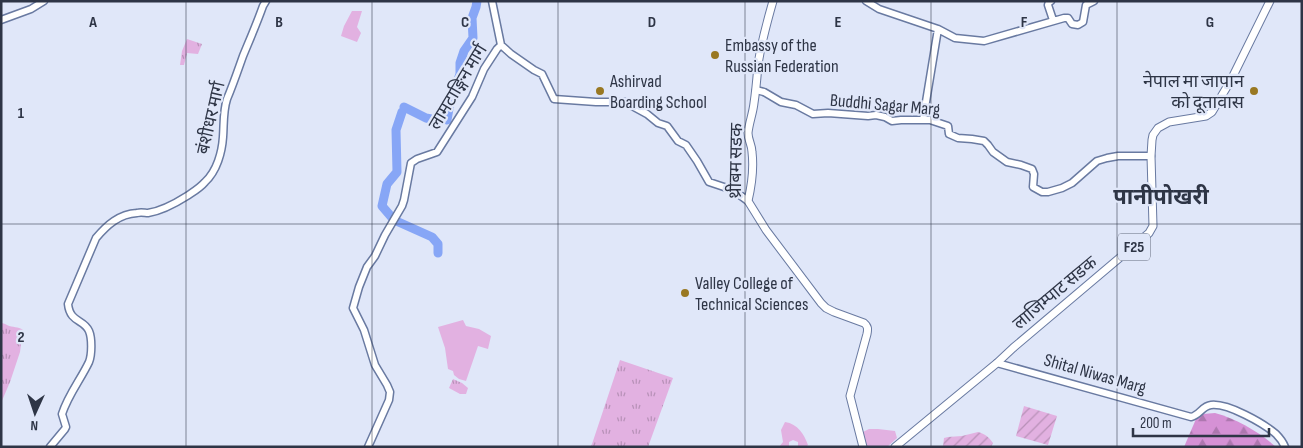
<svg xmlns="http://www.w3.org/2000/svg" width="1303" height="448" font-family="'Sofia Sans Condensed','Noto Sans Devanagari',sans-serif">
<style>
.grass{fill:#e2b1e1}
.forest{fill:url(#forest-firs)}
.park{fill:url(#park-tufts)}
.garden{fill:url(#garden-furrows)}
.lines{fill:none;stroke-linecap:round;stroke-linejoin:round}
.river{stroke:#87a6f6;stroke-width:9}
.secondary-casing{stroke:#697aa1;stroke-width:9}
.primary-casing{stroke:#697aa1;stroke-width:9}
.secondary{stroke:#fff;stroke-width:6}
.primary{stroke:#fff;stroke-width:7}
.grid{fill:none;stroke:#2e3546;stroke-width:1;stroke-opacity:0.55}
.poi-dot{fill:#997822;stroke:#e0e7f9;stroke-width:2}
.labels{text-anchor:middle;dominant-baseline:central;stroke-width:4.5;stroke-linejoin:round;paint-order:stroke}
.shield{fill:#e0e7f9;stroke:#636a7c;stroke-width:1}
.shield-label{font-size:16px;font-weight:bold;fill:#2e3546}
.poi-label{font-size:18px;fill:#2e3546;stroke:#e0e7f9;text-anchor:start}
.street-label{font-size:18px;fill:#2e3546;stroke:#e0e7f9}
.district-label{font-size:22px;font-weight:bold;fill:#2e3546;stroke:#e0e7f9}
.grid-label{font-size:16px;text-anchor:middle;font-weight:bold;fill:#2e3546;stroke:#e0e7f9;stroke-width:4.5;stroke-linejoin:round;paint-order:stroke}
</style>
<defs>
<pattern id="forest-firs" width="22" height="20" patternUnits="userSpaceOnUse" patternTransform="scale(1.25)"><rect width="22" height="20" fill="#d591d5"/><path d="M5 1l3.5 6h-7zM16 11l3.5 6h-7z" fill="#ad77af"/></pattern>
<pattern id="park-tufts" width="24" height="20" patternUnits="userSpaceOnUse" patternTransform="scale(1.25)"><rect width="24" height="20" fill="#e2b1e1"/><path d="M3 7l-1-3M5 7V3M7 7l1-3M15 17l-1-3M17 17v-4M19 17l1-3" fill="none" stroke="#b891b8"/></pattern>
<pattern id="garden-furrows" width="10" height="10" patternUnits="userSpaceOnUse" patternTransform="scale(1.25)"><rect width="10" height="10" fill="#e2b1e1"/><path d="M-1 1l2-2M0 10L10 0M9 11l2-2" fill="none" stroke="#b891b8"/></pattern>
</defs>
<rect width="100%" height="100%" fill="#e0e7f9"/>
<path class="grass" d="M352 11H362L357 27 361 33 357 42 341 36 344 26Z
M463 320 466 326 479 329 491 336 488 349 478 346 466 381 459 379 454 375 453 371 448 369 445 348 438 327Z
M785 422C798 424 804 434 808 445L806 447H798V442L793 440 789 442V447H779L783 442 781 430Z
M869 429H878L895 431 897 438 887 447H867L861 433Z"/>
<path class="forest" d="M1215 413C1237 419 1259 432 1276 447H1184L1196 419 1203 414Z"/>
<path class="park" d="M187 39 202 44 198 54 187 53 184 65H180L182 51Z
M1 323C4 323 5 324 7 325 13 328 18 326 23 330L20 352 10 382 1 403Z
M620 360 673 378 648 447H591Z
M453 379 462 383 468 388 466 394H460L449 388Z"/>
<path class="garden" d="M1024 406 1057 416 1048 445 1016 436Z
M978 432C985 434 989 437 993 443L991 447H943L944 438 948 437 962 436Z"/>
<g class="lines">
<path class="river" d="M404 107 426 118 441 121
M402 112 396 130 397 172 387 184 382 206 394 220 432 237 438 244V253
M447 120 450 103 460 74V63L464 51 473 38 472 18 476 7 477 1"/>
<g class="secondary-casing">
<path id="secondary" d="M492 1 501 45 511 54 534 70 542 74 554 99 596 102H625L647 114 658 123 667 126 678 141 686 145 697 161 709 182 733 190 748 201
M866 1 879 9 938 29 955 38 984 41 1064 18H1068L1072 24 1078 25 1083 22 1086 5 1094 1
M1051 1 1049 2 1048 5 1053 20
M1 20 31 9 44 1
M756 90 764 92 781 102 796 105 813 114 828 113 868 116 876 115 885 117 892 121 901 120H930L948 126 949 134 958 138 972 139 984 141 988 145 993 152 1007 162 1021 165 1032 169 1034 174 1033 187 1042 192H1048L1062 188 1072 183 1097 161 1107 158 1118 156H1151
M923 120 938 29
M997 363 1191 417C1200 415 1202 406 1211 405 1228 403 1263 423 1276 434 1280 438 1283 442 1285 447
M50 447 65 429 66 427 62 414C68 395 81 379 89 362 92 354 92 338 89 331 84 319 70 323 68 304L96 238C107 225 119 214 137 213 141 212 145 213 148 213 161 211 176 203 187 196 193 192 200 188 205 182 217 171 222 152 223 137 224 124 223 111 227 99 233 85 238 70 243 56 250 39 257 23 263 6L266 1
M368 447 389 400 390 392 387 385 375 365 364 330 353 308 359 287 367 267 375 256 385 235 402 206 404 200 411 163 417 159 437 152 472 97 484 69 497 49 501 45"/>
</g>
<g class="primary-casing">
<path id="primary" d="M773 1C767 22 761 43 758 65 757 77 756 90 754 103 753 113 749 123 748 133 748 140 752 145 752 152 754 169 752 184 748 201L766 230 821 303 826 308 834 312 864 323C868 326 868 329 867 334L850 396 863 447
M895 447 997 363 1013 348 1149 233 1153 226 1151 156 1152 140 1153 135 1158 128 1169 122 1206 116 1212 112 1231 80 1270 1"/>
</g>
<use href="#secondary" class="secondary"/>
<use href="#primary" class="primary"/>
</g>
<path class="grid" d="M186 1V447M372 1V447M558 1V447M745 1V447M931 1V447M1117 1V447M1 224H1302"/>
<g class="poi-dot">
<circle cx="715" cy="55" r="5"/>
<circle cx="600" cy="91" r="5"/>
<circle cx="1254" cy="91" r="5"/>
<circle cx="685" cy="293" r="5"/>
</g>
<g class="labels">
<rect class="shield" x="1118" y="233.5" width="32" height="27" rx="4"/>
<g class="shield-label">
<text x="1134" y="247">F25</text>
</g>
<g class="poi-label">
<text x="725" y="45">Embassy of the<tspan x="725" dy="21">Russian Federation</tspan></text>
<text x="610" y="81">Ashirvad<tspan x="610" dy="21">Boarding School</tspan></text>
<text x="1244" y="81" text-anchor="end">नेपाल मा जापान<tspan x="1244" dy="21">को दूतावास</tspan></text>
<text x="695" y="283">Valley College of<tspan x="695" dy="21">Technical Sciences</tspan></text>
</g>
<g class="street-label">
<text transform="translate(458 87) rotate(-59)">लामटाङ्गिन मार्ग</text>
<text transform="translate(885 105) rotate(5)">Buddhi Sagar Marg</text>
<text transform="translate(211 118) rotate(-77)">बंशीधर मार्ग</text>
<text transform="translate(736 161) rotate(-89)">थ्रीबम सडक</text>
<text transform="translate(1055 293) rotate(-40)">लाजिम्पाट सडक</text>
<text transform="translate(1095 374) rotate(16)">Shital Niwas Marg</text>
</g>
<g class="district-label">
<text x="1161" y="197">पानीपोखरी</text>
</g>
</g>
<g class="grid-label">
<text x="93" y="27">A</text>
<text x="279" y="27">B</text>
<text x="465" y="27">C</text>
<text x="652" y="27">D</text>
<text x="838" y="27">E</text>
<text x="1024" y="27">F</text>
<text x="1210" y="27">G</text>
<text x="21" y="118">1</text>
<text x="21" y="342">2</text>
</g>
<rect width="1303" height="448" fill="none" stroke="#2e3546" stroke-width="5"/>
<g transform="translate(35 413) rotate(183)" stroke="#e0e7f9" stroke-width="4" paint-order="stroke">
<path d="M0-4L9 19L0 12L-9 19Z" fill="#2e3546"/>
<text y="-8" font-size="14" font-weight="bold" text-anchor="middle" fill="#2e3546">N</text>
</g>
<path d="M1133 428v8h136v-8" fill="none" stroke="#2e3546" stroke-width="2.5"/>
<text x="1140" y="428" font-size="15" fill="#2e3546" stroke="#e0e7f9" stroke-width="4" paint-order="stroke">200 m</text>
</svg>
